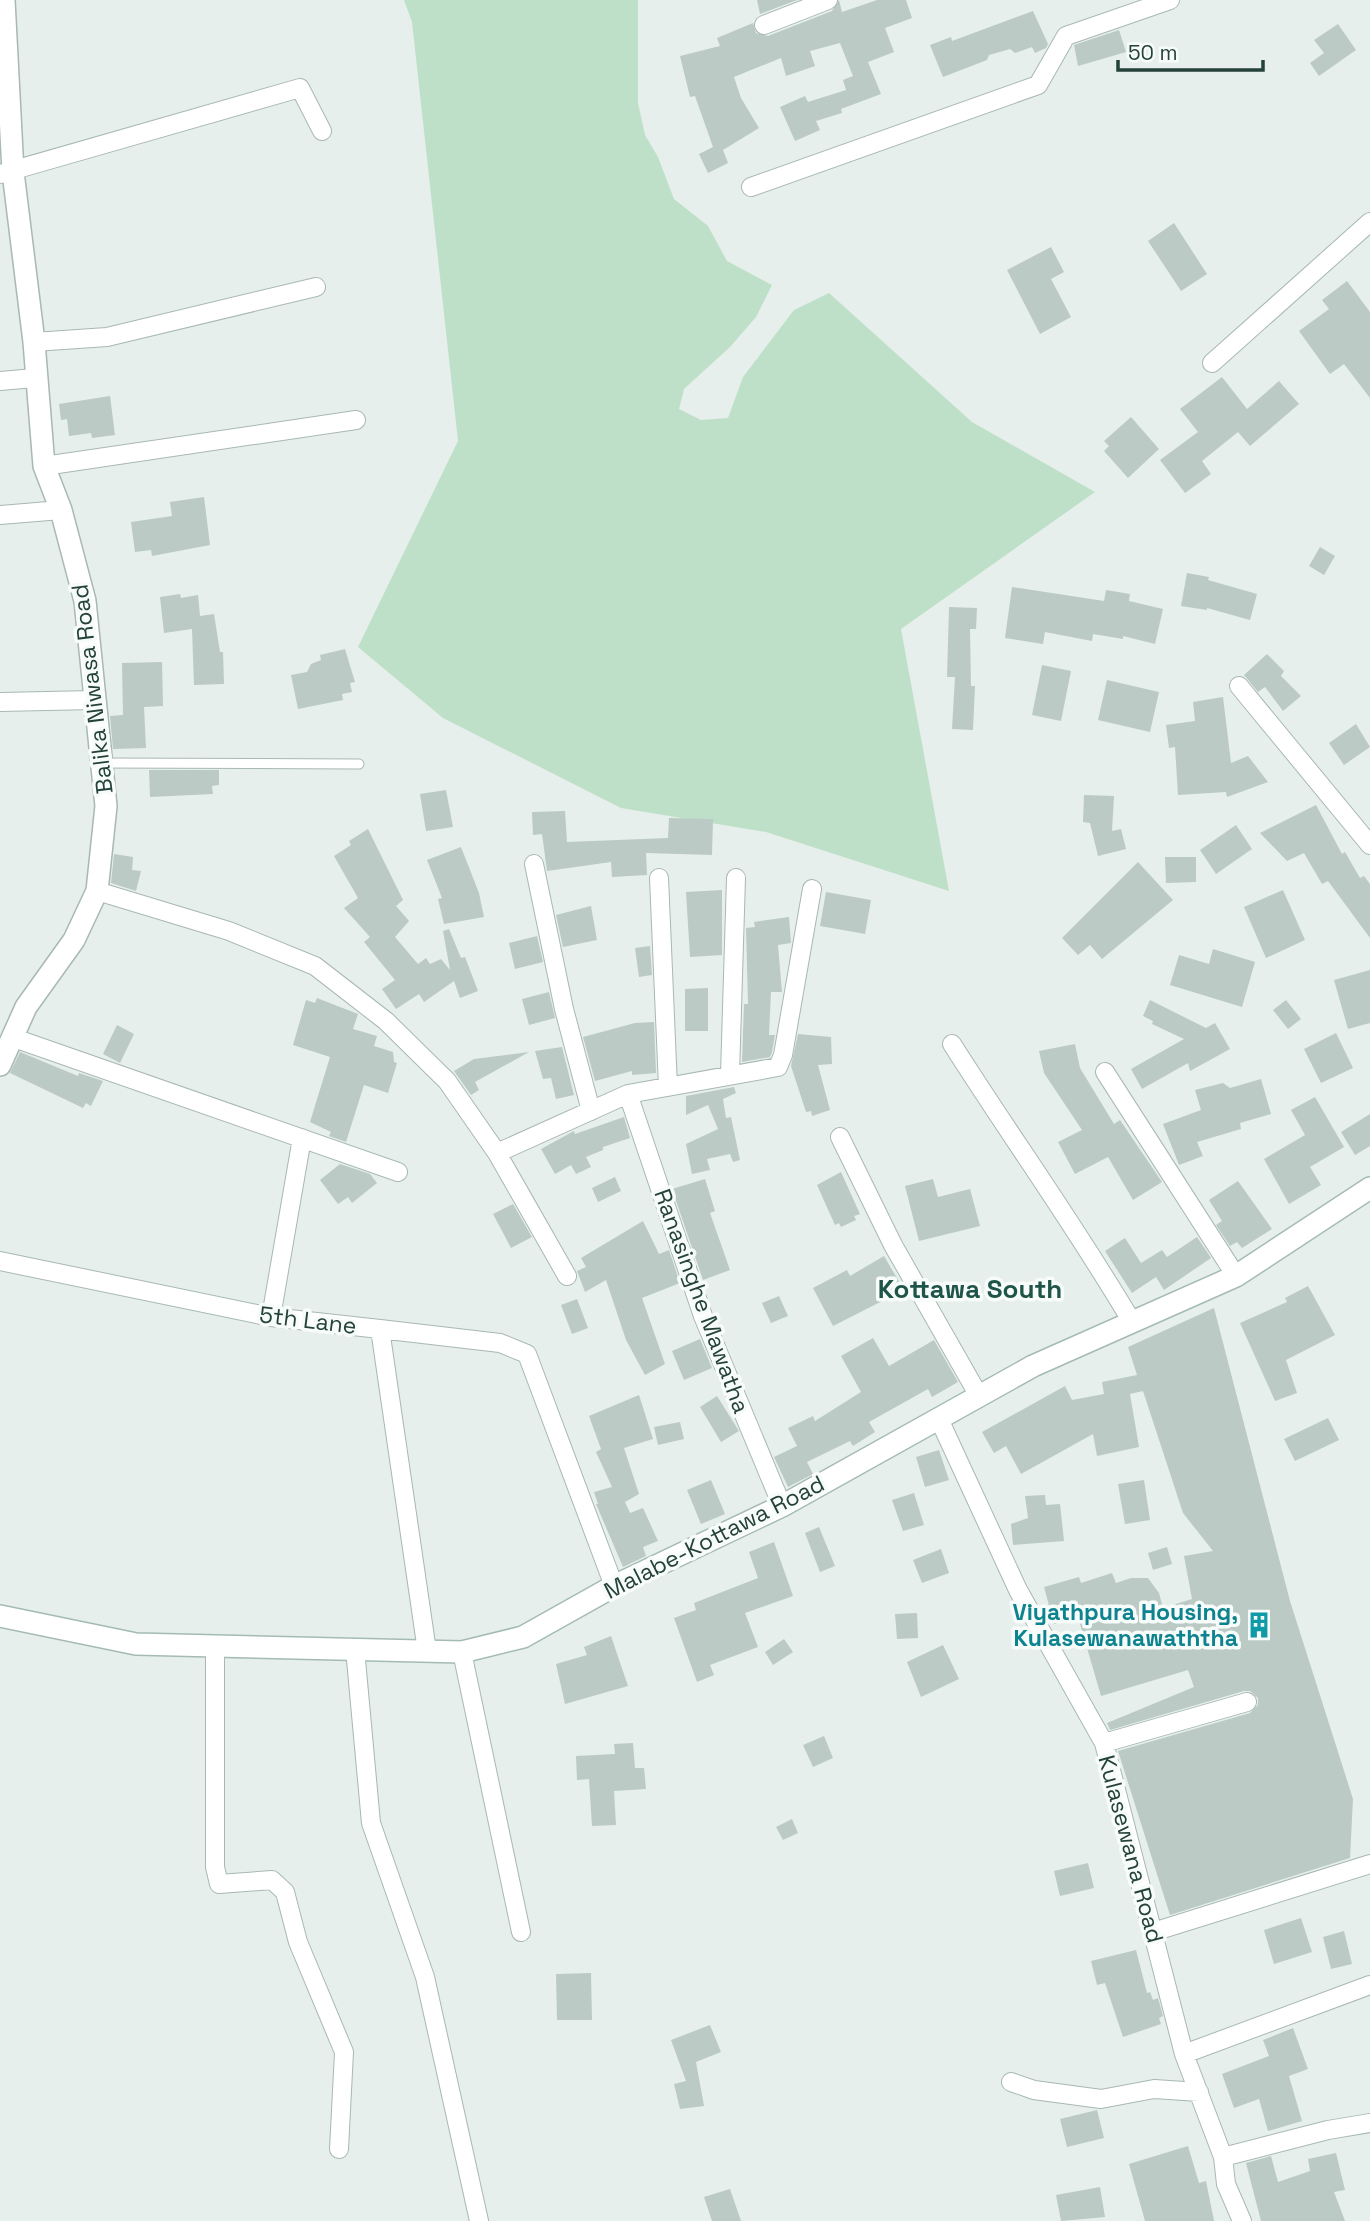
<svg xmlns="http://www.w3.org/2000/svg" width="1370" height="2221" font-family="'Space Grotesk',sans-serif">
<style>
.green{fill:#bfe0c8}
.building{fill:#bbcac4}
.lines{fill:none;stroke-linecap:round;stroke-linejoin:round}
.service-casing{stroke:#a8b8b2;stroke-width:11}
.minor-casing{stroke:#a8b8b2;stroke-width:20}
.tertiary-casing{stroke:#a8b8b2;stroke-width:24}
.secondary-casing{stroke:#a4bbb3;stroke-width:24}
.service{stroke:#fff;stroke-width:9}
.minor{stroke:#fff;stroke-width:18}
.tertiary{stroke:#fff;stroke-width:21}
.secondary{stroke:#fff;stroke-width:21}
.labels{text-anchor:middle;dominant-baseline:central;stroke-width:7;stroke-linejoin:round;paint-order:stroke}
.street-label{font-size:23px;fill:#24423a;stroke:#f7fbf9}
.culture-label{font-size:23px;font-weight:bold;fill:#0d838f;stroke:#f7fbf9;text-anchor:end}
.quarter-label{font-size:26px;font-weight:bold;fill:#1f5548;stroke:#f7fbf9}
</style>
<rect width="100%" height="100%" fill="#e6efeb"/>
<path class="green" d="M404 0H638V103L645 135 658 157 674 199 708 226 727 261 772 285 756 317 730 347 684 389 679 409 701 420 728 418 743 377 794 310 829 293 972 422 1095 492 901 629 949 891 766 832 621 808 443 718 358 647 458 441 412 22Z"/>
<path class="building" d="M757 0H797L760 14Z
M839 0 842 12 877 0H906L912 18 885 28 894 52 868 62 881 94 841 109 842 113 816 121 820 130 795 141 780 107 805 96 808 102 846 90 843 80 853 76 840 43 810 51 815 66 786 76 781 58 734 77 741 98 759 128 723 150 728 163 708 173 699 154 713 147 695 96 690 97 680 56 720 46 717 38 753 23 756 33 768 36 832 11Z
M1033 11 1048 44 1046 48 1035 53 1032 47 1015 53 1010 49 989 55 987 60 943 77 930 45 951 37 952 41Z
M1338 24 1356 50 1319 76 1310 63 1324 53 1314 40Z
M1119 30 1126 52 1078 66 1074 45Z
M1174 223 1207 274 1181 291 1148 241Z
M1051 247 1064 272 1051 279 1071 317 1040 334 1007 270Z
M1347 281 1370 312V398L1344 364 1330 374 1299 331 1329 309 1322 300Z
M1222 377 1247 409 1279 381 1299 404 1250 446 1238 432 1202 461 1211 474 1185 493 1160 460 1198 432 1180 409Z
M110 396 115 435 92 438 91 433 69 436 67 419 61 420 59 404Z
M1131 417 1159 449 1128 478 1104 451 1109 446 1104 441Z
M204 497 210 545 152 556 151 550 135 552 131 522 172 516 170 502Z
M1320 547 1335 556 1324 575 1309 566Z
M1187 573 1209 577 1208 580 1257 594 1250 620 1207 608V610L1181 606Z
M1012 587 1104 601 1106 590 1130 594 1129 601 1163 609 1155 644 1123 636V639L1093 634 1092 641 1045 632 1043 644 1005 638Z
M180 594 181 598 198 595 200 616 214 614 220 652H223L224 684 194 685 192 629 164 633 160 597Z
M949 607 977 608 976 629H970L971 686H975L973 730 952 729 955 677H947Z
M345 649 355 682 350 683 352 692 342 694 343 700 298 709 291 675 307 672 311 664 321 660 320 655Z
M1267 654 1284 671 1281 676 1301 696 1283 711 1265 687 1258 692 1244 675Z
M162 662 163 706 144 707 146 748 113 749 110 716 123 715 122 663Z
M1042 665 1071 671 1061 721 1032 715Z
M1107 680 1159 692 1150 732 1098 720Z
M1223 697 1231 763 1248 756 1268 782 1227 797 1226 792 1178 795 1175 747 1169 748 1166 725 1195 721 1193 702Z
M1356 724 1370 747 1344 765 1329 743Z
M149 770H219V785L212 786 213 794 150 797Z
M446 790 453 827 426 831 420 794Z
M1084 795 1114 796 1112 831 1121 829 1126 849 1098 856 1090 823 1083 822Z
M1316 805 1342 854 1345 852 1360 878 1364 876 1370 884V938L1328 881 1322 884 1304 853 1287 861 1260 833Z
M565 811 567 842 668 838 669 818 713 819 712 855 646 853 647 875 612 877 611 862 547 871 542 834 533 835 532 812Z
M1236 825 1252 849 1216 874 1200 850Z
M368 829 403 900 396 906 409 921 395 937 418 964 426 958 430 964 441 959 450 970 443 931 449 929 461 958 465 957 478 991 460 998 454 981 424 1002 419 994 396 1009 382 989 395 980 364 942 370 937 344 908 358 898 334 856 351 845 349 841Z
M461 847 479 893 484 917 444 924 438 899 442 898 427 860Z
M114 854 133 857 132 870 141 871 136 891 111 883Z
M1165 857H1196V882L1166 883Z
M1138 862 1173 900 1102 959 1090 945 1078 955 1062 938Z
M722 890V955L690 957 686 892Z
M1283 890 1305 940 1266 958 1244 907Z
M826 892 871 900 865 934 820 926Z
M591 906 597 940 563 947 556 915Z
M789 917 791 943 778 945 782 992H771L769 1035H775L772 1052 770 1057 742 1062 744 1004H748L746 928 755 927 754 922Z
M537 936 543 962 515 969 509 943Z
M650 946 652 975 639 977 635 948Z
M1213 949 1255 962 1242 1007 1170 985 1179 955 1209 964Z
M1370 970V1023L1348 1029 1334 980Z
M708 988V1031H685V989Z
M549 992 555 1018 529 1025 522 999Z
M317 998 358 1014 353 1029 377 1036 374 1046 393 1052 394 1062 397 1063 388 1093 364 1085 346 1142 329 1136 331 1132 310 1122 330 1057 293 1045 306 1000 315 1003Z
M1150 1000 1206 1028 1215 1023 1230 1049 1190 1071 1188 1063 1142 1089 1131 1069 1184 1039 1152 1024 1153 1021 1143 1016Z
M1286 1000 1301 1019 1288 1029 1273 1010Z
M654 1022 656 1073 632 1075V1071L595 1081 583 1037 635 1023Z
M117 1025 134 1034 120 1063 103 1054Z
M1336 1033 1353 1068 1321 1083 1304 1049Z
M798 1034 831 1037 832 1064 818 1065 830 1110 812 1116 811 1111 806 1112 791 1066Z
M1075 1044 1080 1068 1114 1124 1120 1120 1162 1182 1133 1200 1108 1157 1075 1174 1058 1142 1082 1130 1044 1073 1039 1051Z
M562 1047 574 1095 556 1099 551 1078 543 1079 535 1051Z
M20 1052 78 1076 79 1073 103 1081 91 1106 86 1103 83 1108 10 1073Z
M529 1052 475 1082 479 1090 471 1095 454 1071 474 1059Z
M1261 1079 1271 1114 1240 1123 1241 1129 1197 1142 1203 1156 1179 1165 1163 1124 1201 1110 1195 1090 1223 1083 1230 1088Z
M734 1087 736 1093 723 1099 726 1118 731 1117 740 1160 733 1162 730 1154 707 1159 710 1170 692 1174 686 1144 718 1129 708 1105 686 1115V1096Z
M1315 1097 1344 1147 1310 1167 1321 1185 1289 1204 1264 1159 1305 1135 1291 1110Z
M1370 1114V1146L1355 1155 1341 1132Z
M624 1117 630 1138 603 1147V1150L586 1157 591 1167 576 1174 571 1165 555 1174 541 1149 574 1131 575 1134Z
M340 1164 370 1174 377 1183 352 1203 348 1197 338 1204 320 1180Z
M841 1172 860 1214 854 1216 856 1220 841 1227 839 1223 835 1225 817 1185Z
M615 1177 621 1191 598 1202 592 1188Z
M705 1179 715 1211 710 1213 730 1270 703 1280 672 1189Z
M933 1179 938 1197 970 1189 980 1226 919 1241 905 1186Z
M1238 1181 1272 1229 1242 1248 1237 1242 1230 1246 1216 1225 1222 1221 1209 1200Z
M513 1204 532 1237 511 1248 493 1214Z
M643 1221 659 1254 669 1250 680 1283 642 1298 665 1364 645 1375 626 1340 606 1280 585 1292 577 1271 586 1267 581 1258Z
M1197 1237 1211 1258 1164 1290 1156 1277 1132 1293 1105 1251 1125 1238 1141 1263 1162 1250 1167 1257Z
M884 1256 904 1290 833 1326 813 1288 847 1270 850 1276Z
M1308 1286 1335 1335 1286 1360 1297 1393 1275 1401 1240 1323 1287 1302 1285 1298Z
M779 1296 788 1316 771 1323 762 1303Z
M577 1299 588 1328 572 1334 561 1305Z
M1214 1308 1290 1601 1353 1799 1350 1858 1170 1915 1118 1751 1250 1713 1258 1705V1698L1250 1691H1244L1110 1730 1107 1723 1194 1687 1188 1670 1101 1696 1078 1617 1054 1624 1044 1587 1079 1577 1081 1583 1112 1573 1116 1583 1131 1578H1148L1159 1593 1163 1608 1192 1599 1184 1556 1213 1551 1183 1513 1143 1391 1130 1394 1139 1447 1097 1456 1093 1434 1021 1474 1006 1446 994 1453 982 1432 1065 1386 1072 1400 1104 1394 1102 1382 1137 1375 1128 1347Z
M873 1338 889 1366 934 1340 958 1382 932 1397 928 1389 869 1422 875 1432 853 1446 850 1441 807 1462 813 1474 788 1487 774 1457 797 1446 788 1428 813 1416 815 1421 861 1392 841 1356Z
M700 1339 712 1368 684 1380 672 1351Z
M639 1395 653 1439 624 1448 639 1494 625 1502 630 1513 643 1508 658 1541 643 1547 646 1556 623 1567 596 1504H598L594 1492 612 1487 596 1452 601 1449 589 1416Z
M717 1396 739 1431 721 1442 700 1407Z
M1328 1418 1339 1440 1295 1461 1284 1439Z
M680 1422 684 1439 658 1445 654 1427Z
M939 1450 949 1480 925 1487 916 1457Z
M711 1480 725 1514 701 1524 687 1490Z
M1144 1480 1150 1520 1125 1524 1118 1484Z
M914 1493 924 1525 903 1531 892 1500Z
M1045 1495 1046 1505 1060 1504 1064 1541 1013 1545 1011 1524 1028 1518 1025 1496Z
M819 1527 835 1566 820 1572 805 1533Z
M774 1542 793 1596 745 1613 758 1647 710 1665 714 1675 697 1682 674 1618 696 1610 694 1603 758 1578 749 1552Z
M1167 1547 1172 1564 1153 1570 1148 1553Z
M941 1549 949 1573 922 1583 913 1560Z
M917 1613 918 1638 897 1639 895 1614Z
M611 1636 628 1686 565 1704 556 1664 587 1655 584 1647Z
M784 1639 793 1652 773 1665 765 1652Z
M943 1645 959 1679 921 1697 907 1662Z
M824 1736 833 1758 813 1767 803 1745Z
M633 1743 635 1768H644L646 1789 614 1791 616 1825 592 1826 589 1779 577 1780 576 1756 615 1754 614 1744Z
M792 1819 798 1833 783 1840 776 1827Z
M1088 1863 1094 1888 1060 1896 1054 1871Z
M1301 1918 1312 1952 1274 1964 1264 1930Z
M1344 1931 1352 1964 1331 1969 1323 1937Z
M1136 1950 1147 1993 1150 1992 1153 2000 1158 1998 1163 2016 1159 2018 1161 2024 1123 2037 1105 1983 1097 1985 1091 1961Z
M591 1973 592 2020H557L556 1974Z
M710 2025 721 2052 696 2062 704 2106 680 2109 674 2084 686 2081 671 2040Z
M1293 2028 1308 2069 1289 2076 1302 2121 1268 2131 1259 2099 1234 2108 1222 2074 1269 2056 1263 2040Z
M1097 2110 1104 2138 1067 2147 1060 2119Z
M1188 2146 1199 2183 1206 2181 1214 2221H1145L1129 2164Z
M1336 2153 1345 2190 1334 2192 1345 2221H1261L1246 2163 1271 2156 1278 2182 1310 2171 1308 2159Z
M1100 2187 1105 2217 1061 2221 1056 2195Z
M730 2189 741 2221H712L704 2197Z"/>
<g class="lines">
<g class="service-casing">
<path id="service" d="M101 763 359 764"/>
</g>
<g class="minor-casing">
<path id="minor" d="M764 25 828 0
M0 174 300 88 322 131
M751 187 1038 85 1066 36 1170 0
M34 342 107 337 316 287
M1212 363 1370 222
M0 381 34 378
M44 466 356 420
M0 515 61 510
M1239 686 1370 845
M0 702 94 700
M534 864 564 1009 591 1111
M659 878 668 1087
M97 891 229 931 315 966 386 1021 447 1081 497 1153 628 1094 778 1067 783 1055 812 889
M14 1038 398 1172
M952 1044C1011 1137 1076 1227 1132 1322
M1105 1072 1236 1276
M730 1074 736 878
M628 1094 703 1316 782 1506
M840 1137 893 1245 979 1396
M497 1153 567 1276
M0 1261 271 1317 380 1329 427 1651
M271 1317 302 1138
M380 1329 500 1343 527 1354 614 1586
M939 1419 1018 1590 1104 1743 1184 2054 1223 2157 1226 2184 1242 2221
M215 1646V1867L219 1884 272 1880 285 1892 298 1942 344 2052 339 2149
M355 1649 371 1823 425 1977 479 2221
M462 1652 521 1932
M1104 1743 1247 1702
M1153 1932 1370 1864
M1184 2054 1370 1985
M1011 2082 1034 2090 1101 2099 1154 2089 1199 2092
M1223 2157 1328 2130 1370 2123"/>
</g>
<g class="tertiary-casing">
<path id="tertiary" d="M0 1065 26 1007 74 940 97 891 106 806 85 601 61 510 44 466 34 342 13 172 4 0"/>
</g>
<g class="secondary-casing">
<path id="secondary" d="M0 1616 136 1644 462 1652 523 1637 614 1586 782 1506 1033 1366 1236 1276 1370 1188"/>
</g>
<use href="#service" class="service"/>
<use href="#minor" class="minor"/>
<use href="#tertiary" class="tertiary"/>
<use href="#secondary" class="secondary"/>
</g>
<defs>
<g id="building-bare" transform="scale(2.1)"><path d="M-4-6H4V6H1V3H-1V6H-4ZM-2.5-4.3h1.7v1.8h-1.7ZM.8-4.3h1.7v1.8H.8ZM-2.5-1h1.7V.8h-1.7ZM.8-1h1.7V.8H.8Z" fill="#0f9aa8" stroke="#f7fbf9" stroke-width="2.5" paint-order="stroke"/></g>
</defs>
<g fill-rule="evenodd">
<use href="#building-bare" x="1259" y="1625"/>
</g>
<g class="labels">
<g class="street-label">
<text transform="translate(92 689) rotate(-97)">Balika Niwasa Road</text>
<text transform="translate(702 1301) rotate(70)">Ranasinghe Mawatha</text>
<text transform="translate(308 1320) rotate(7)">5th Lane</text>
<text transform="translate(714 1537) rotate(-27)">Malabe-Kottawa Road</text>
<text transform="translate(1131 1849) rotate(75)">Kulasewana Road</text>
</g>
<g class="culture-label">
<text x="1238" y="1612">Viyathpura Housing,<tspan x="1238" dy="26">Kulasewanawaththa</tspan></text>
</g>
<g class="quarter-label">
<text x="970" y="1289">Kottawa South</text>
</g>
</g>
<path d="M1118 60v10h145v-10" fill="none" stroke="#24423a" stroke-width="3.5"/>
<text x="1128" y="60" font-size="21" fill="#24423a" stroke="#f7fbf9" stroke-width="5" paint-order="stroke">50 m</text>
</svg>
